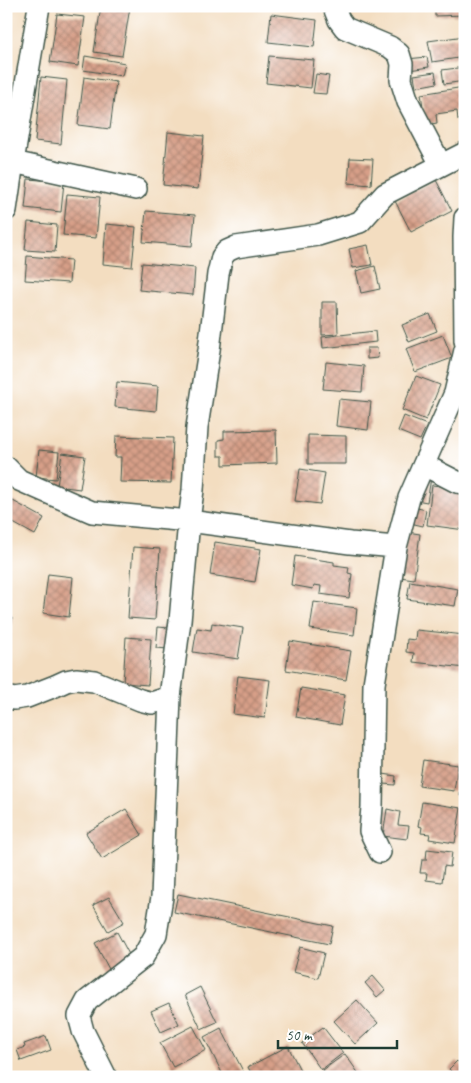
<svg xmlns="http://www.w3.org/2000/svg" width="471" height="1083" font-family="Caveat,sans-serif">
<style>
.building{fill:url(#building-cross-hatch)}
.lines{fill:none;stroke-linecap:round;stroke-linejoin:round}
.minor-casing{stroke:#3f5549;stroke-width:24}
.minor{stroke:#fff;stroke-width:21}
</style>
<defs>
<pattern id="building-cross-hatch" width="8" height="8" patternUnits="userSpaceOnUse" patternTransform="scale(1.25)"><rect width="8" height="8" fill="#d79f88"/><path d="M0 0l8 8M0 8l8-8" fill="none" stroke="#ae8370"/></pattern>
</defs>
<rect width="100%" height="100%" fill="#fff"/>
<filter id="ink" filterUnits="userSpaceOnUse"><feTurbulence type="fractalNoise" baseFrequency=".02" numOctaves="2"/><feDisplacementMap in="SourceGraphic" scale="10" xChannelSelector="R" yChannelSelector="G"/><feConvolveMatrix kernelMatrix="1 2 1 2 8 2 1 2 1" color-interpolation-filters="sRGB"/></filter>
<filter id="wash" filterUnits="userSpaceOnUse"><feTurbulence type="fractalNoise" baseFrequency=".0096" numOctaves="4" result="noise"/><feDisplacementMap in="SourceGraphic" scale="20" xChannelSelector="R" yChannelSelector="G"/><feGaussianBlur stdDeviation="1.12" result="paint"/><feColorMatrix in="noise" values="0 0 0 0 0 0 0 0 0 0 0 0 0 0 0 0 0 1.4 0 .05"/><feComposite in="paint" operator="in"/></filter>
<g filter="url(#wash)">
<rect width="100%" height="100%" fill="#f3ddc0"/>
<g id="blocks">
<path class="building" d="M101 6 130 7 122 56 94 52Z
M435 6H465V15L435 16Z
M57 14 85 17 78 66 50 62Z
M271 14 317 20 314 47 268 42Z
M465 36V57L432 62 428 41Z
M85 56 125 63 122 76 83 70Z
M269 56 314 60 311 88 266 83Z
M427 57 429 67 409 70 407 59Z
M465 67V81L444 84 442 70Z
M435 72 437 83 416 87 414 75Z
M316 74 329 76 326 94 313 93Z
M41 77 67 80 61 144 35 141Z
M84 77 116 82 110 129 78 125Z
M464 87 465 119 458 120 457 111 436 114 437 123 426 125 421 94Z
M168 132 204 136 198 189 163 185Z
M350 158 373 159 371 185 348 183Z
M28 179 64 182 61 212 25 208Z
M436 180 452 211 411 232 395 201Z
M67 194 100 197 96 238 63 235Z
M146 211 195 215 192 246 143 242Z
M28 222 57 225 55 252 25 250Z
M106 224 136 227 132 267 103 264Z
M368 245 372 265 353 268 349 249Z
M27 256 71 260 69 283 25 280Z
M142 263 195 268 193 295 139 290Z
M375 266 380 289 361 293 356 271Z
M322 302H337L338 334 322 335Z
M430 314 437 331 409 342 402 325Z
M375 331 376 342 323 348 322 337Z
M443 335 452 358 415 372 406 349Z
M367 348H377L378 358 367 359Z
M326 362 364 366 362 392 323 389Z
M416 376 440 385 426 420 402 410Z
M117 382 158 386 156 411 115 407Z
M339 399 371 402 368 430 336 426Z
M404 416 427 425 420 440 398 431Z
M276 430 277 463 223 465V456H218V440L224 439V431Z
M308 435 346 436V464H308Z
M116 436 173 438 171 483 120 482 121 457H115Z
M39 450 59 452 56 479 36 477Z
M62 453 85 456 80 489 57 486Z
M300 469 325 473 320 504 295 501Z
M420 476 431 478 427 502 416 500Z
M432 485 465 489V530L427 525Z
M13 501 44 518 35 535 6 519V512Z
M413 507 426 510 423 526 410 523Z
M407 532 420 534 414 579 400 577Z
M215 542 261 549 255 582 210 575Z
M133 547 160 549 155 620 128 618Z
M295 556 334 562V565L349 567 348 573 352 574 349 598 320 594 321 586 314 585 313 589 291 585Z
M48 574 73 577 69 617 43 613Z
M410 581 458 589 455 606 407 599Z
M314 602 357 608 354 635 310 629Z
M6 617H12L10 644H6Z
M212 623 243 628 238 659 193 652 197 628 211 630Z
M158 627 169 628 168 649 156 648Z
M416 630 465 635V668L413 662 414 653 406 652 407 639 415 640Z
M126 637 151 639 148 685 123 683Z
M290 641 351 651 346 680 286 670Z
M238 676 270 680 265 718 233 714Z
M301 688 345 695 340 725 296 717Z
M423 760 458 765 454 791 419 786Z
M383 774 396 776 395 785 383 784Z
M461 778H465V796H460Z
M422 802 461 808 455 843 429 839 430 834 421 833 422 827 418 826Z
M126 809 142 835 102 859 86 833Z
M387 809 400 812 398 825 409 826 407 839 383 836Z
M427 849 452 852 450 867 444 866 442 882 426 880 427 873H420L422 860H426Z
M178 894 333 926 329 944 174 912Z
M109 897 124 922 108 931 93 905Z
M117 932 132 960 110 971 95 943Z
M300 947 324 953 318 978 293 972Z
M373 976 385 990 377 997 365 983Z
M200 987 217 1022 201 1029 185 995Z
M357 1000 378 1023 355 1044 334 1021Z
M169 1003 179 1024 161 1032 151 1011Z
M193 1026 206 1050 173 1067 160 1043Z
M323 1027 343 1053 321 1070 302 1043Z
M221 1028 245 1075 242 1077H224L204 1037Z
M46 1036 51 1050 21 1061 17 1050 25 1047 24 1044Z
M288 1046 302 1074 295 1077H253L248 1067Z
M345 1054 359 1074 355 1077H327L323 1070Z
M457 1061 465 1068V1077H457L449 1069Z"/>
</g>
</g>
<g filter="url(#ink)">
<use href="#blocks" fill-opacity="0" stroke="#3f5549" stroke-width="1"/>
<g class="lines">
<g class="minor-casing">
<path id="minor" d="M335 6V10L339 20 345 28 390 47 399 54 402 64 401 80 408 102 441 165
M13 162 136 189
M6 210 13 162 39 6
M465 218 464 237 465 341
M424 465 457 482 465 483
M6 467 19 480 92 512 189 521 350 543 396 547
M6 697 14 699 27 697 55 686 66 681 76 679 94 681 140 700 152 703 170 697
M380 852 370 831 372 807 374 684 396 547 409 498 455 393 465 350
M106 1077 83 1031 79 1016 87 1001 143 957 156 934 162 897 170 697 180 621 189 521 193 490 197 427 209 350 218 274 222 257 227 251 236 247 318 235 360 222 385 194 465 153"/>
</g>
<use href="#minor" class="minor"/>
</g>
</g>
<rect width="471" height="1083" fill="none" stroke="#fff" stroke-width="25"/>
<path d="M278 1040v8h119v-8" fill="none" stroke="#1f3d34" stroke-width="2.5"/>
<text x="286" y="1040" font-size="15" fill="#1f3d34" stroke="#ffffff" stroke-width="4" paint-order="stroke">50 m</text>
</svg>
